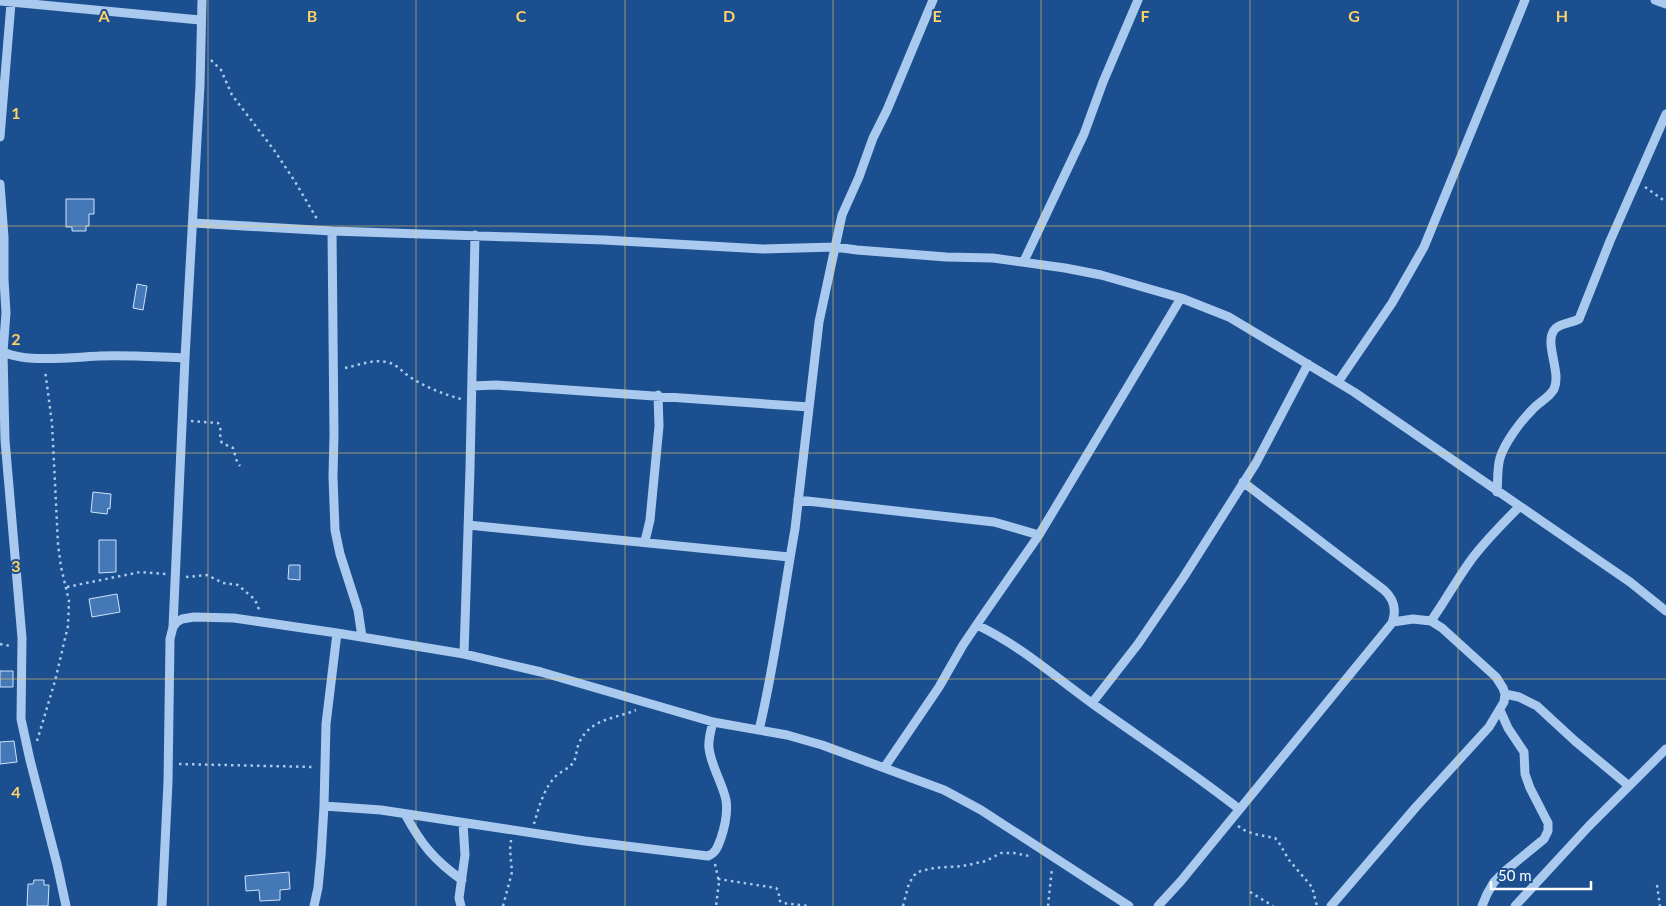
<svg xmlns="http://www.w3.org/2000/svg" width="1666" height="906" font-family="Lato,sans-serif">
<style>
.building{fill:#4478b7;stroke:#cfe3fa}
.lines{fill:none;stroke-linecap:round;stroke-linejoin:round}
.path{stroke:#a9c9ee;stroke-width:2.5;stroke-dasharray:2.5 4;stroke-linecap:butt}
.minor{stroke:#a9c9ee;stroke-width:9}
.grid{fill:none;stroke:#ffd166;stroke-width:1;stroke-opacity:0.55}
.grid-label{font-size:16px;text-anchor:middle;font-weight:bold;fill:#ffd166;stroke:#1b4f8f;stroke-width:4;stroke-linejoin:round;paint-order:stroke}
</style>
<rect width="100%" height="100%" fill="#1b4f8f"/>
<path class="building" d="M66 199H94V214H89V226H86V231H72V227H66Z
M137 284 147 286 143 310 133 308Z
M93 492 111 494 110 509 108 508 107 514 91 512Z
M99 540H116V572L99 573Z
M289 565H300V580L288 579Z
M117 594 120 612 92 617 89 599Z
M0 671H13V687H0Z
M14 741 17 762 0 764V742Z
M289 872 290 889 280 890V900L260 901 259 890 246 891 245 876Z
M34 880H44V885H49L48 906H27L28 884H33Z"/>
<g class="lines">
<path class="path" d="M211 60 221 70 232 95 274 150 294 180 317 219
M1645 187 1666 202
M345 368C359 365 373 359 387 362 397 364 402 372 410 377 425 387 443 394 461 399
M191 421 218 423C223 429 218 436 222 443L233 448 237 462 240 466
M186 577 207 575 223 583 238 585 253 598 258 605 259 612
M67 587 140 572 166 574
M0 644 11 646
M37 741 55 681 68 626 69 601 61 567 58 544 52 423 45 370
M179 764 314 767
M534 824C539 807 544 787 557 775 562 771 569 768 573 763 577 757 576 748 580 741 592 718 615 719 636 710
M1238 826 1244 830 1254 834 1275 838 1278 841 1289 860 1312 887 1317 906
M715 864 719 882 716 906
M718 879 776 888 778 890 780 901 783 903 809 906
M1657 885 1660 906
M1250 892 1273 906
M503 906 512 872 510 850 511 840
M903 906 909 883 916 873 921 871 934 868 963 866 986 861 1001 853H1014L1029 856
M1048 906 1052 868"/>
<path class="minor" d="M1655 0 1666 4
M0 1 200 20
M0 137 11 3
M0 184 4 237V279L6 313 3 352 5 440 22 638 21 719 30 760 57 864 66 906
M193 223 332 231 604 240 763 249 835 247 857 250 946 257 993 258 1065 268 1101 275 1181 298 1229 317 1354 392 1630 582 1666 611
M332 231 334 434 333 477 335 530 340 554 358 610 362 637
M1024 261 1084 134 1103 82 1138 0
M0 350C20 364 75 357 100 356 128 355 156 357 185 358
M1338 382 1392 303 1424 247 1525 0
M472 386 496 385 809 407
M1497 492C1498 481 1497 468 1500 458 1505 442 1521 421 1532 410 1539 402 1549 398 1554 389 1562 372 1543 342 1555 329 1560 323 1572 323 1579 319L1610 241 1666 114
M798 500 994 522 1039 535
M468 525C575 535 682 546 789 557
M645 541 650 520 659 426 658 395
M1431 621C1446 600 1458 577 1474 556 1488 538 1503 523 1519 507
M977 625C1021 646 1054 676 1093 704 1142 739 1192 772 1239 809
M173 627 185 358 200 85 202 0
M464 654 470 469 475 235
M1505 694 1519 697 1537 706 1575 741 1629 786
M1092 703 1138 644 1183 578 1256 463 1308 364
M759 730C775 664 783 596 795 529L819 322 842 215 859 177 873 138 887 110 933 0
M884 768 939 687 963 645 984 614 1039 535 1181 298
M324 806 381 810 585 841 708 856C716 853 718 846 721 838 725 826 728 813 726 800 722 782 711 766 709 748 708 739 711 730 713 722
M405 814C421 844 434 860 462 880
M162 906 168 782 170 639 173 627 177 622 182 619 194 617 234 618 337 633 464 654 541 672 713 722 787 735 822 745 944 790 981 810 1129 906
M314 906 318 888 321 856 324 806 326 724 337 633
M461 906 459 898 465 855 463 823
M1158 906 1181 881 1392 623C1397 610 1394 599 1384 590L1243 482
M1331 906 1416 807 1489 727 1504 702 1505 694 1503 688 1496 677 1442 628 1431 621 1413 619 1393 622
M1482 906 1487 894 1494 882 1505 871 1544 839 1548 831V823L1530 788 1525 774 1524 752 1508 728 1500 710
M1515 906 1589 826 1666 749"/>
</g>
<path class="grid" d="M208 0V906M416 0V906M625 0V906M833 0V906M1041 0V906M1250 0V906M1458 0V906M0 226H1666M0 453H1666M0 679H1666"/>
<g class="grid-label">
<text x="104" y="22">A</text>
<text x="312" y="22">B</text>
<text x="521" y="22">C</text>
<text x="729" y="22">D</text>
<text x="937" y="22">E</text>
<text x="1145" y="22">F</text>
<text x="1354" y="22">G</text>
<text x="1562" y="22">H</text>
<text x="16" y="119">1</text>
<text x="16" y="345">2</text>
<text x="16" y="572">3</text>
<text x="16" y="798">4</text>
</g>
<path d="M1491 881v8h100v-8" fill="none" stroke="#ffffff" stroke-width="2.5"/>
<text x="1498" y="881" font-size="15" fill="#ffffff" stroke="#1b4f8f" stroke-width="4" paint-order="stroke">50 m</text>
</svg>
